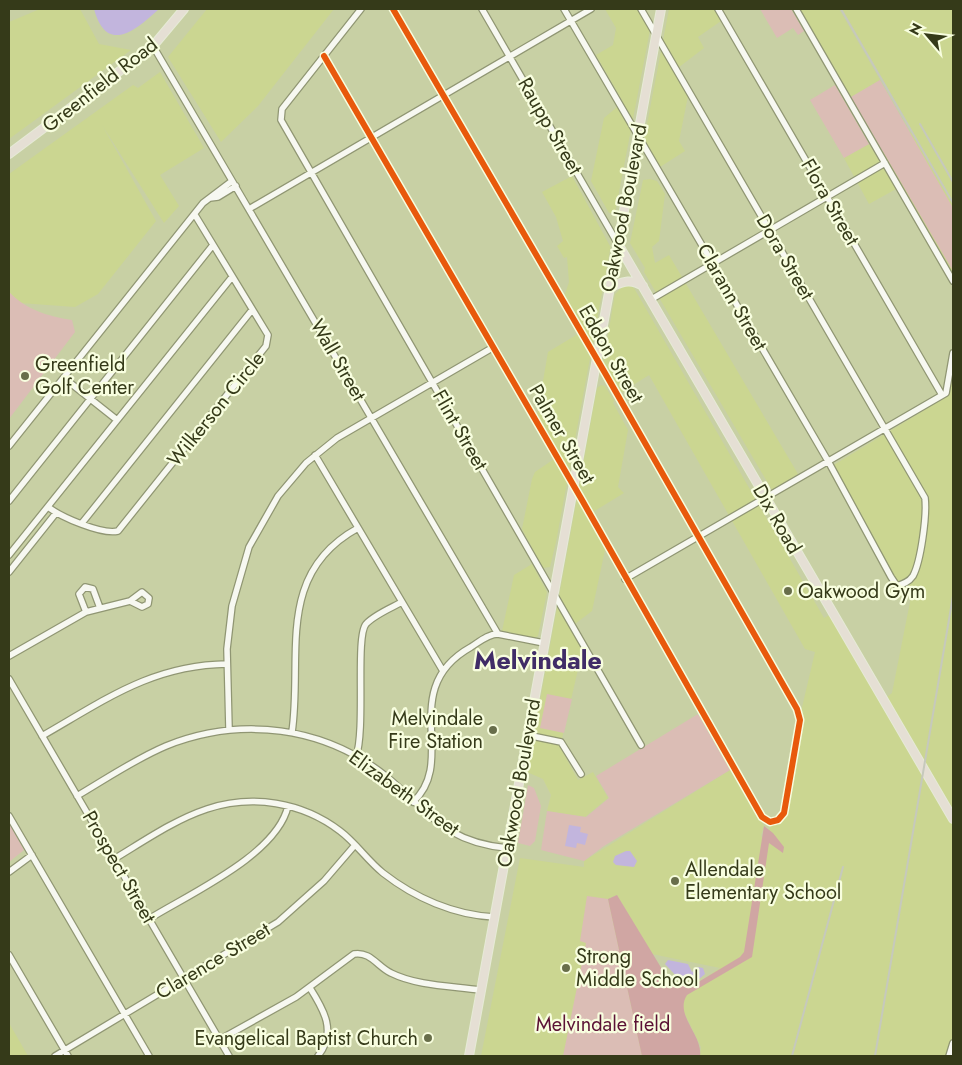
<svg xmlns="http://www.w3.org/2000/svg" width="962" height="1065" font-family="Jost,sans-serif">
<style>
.built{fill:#cbd691}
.green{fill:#dbbdb5}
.forest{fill:#d0a6a3}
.water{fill:#c2b5dd}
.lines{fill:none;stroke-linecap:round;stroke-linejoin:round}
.minor-casing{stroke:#909673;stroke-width:8}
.major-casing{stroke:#e6ead6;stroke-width:10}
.minor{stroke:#f7f8f1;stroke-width:5.5}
.major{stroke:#e5dfd4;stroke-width:8}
.rail{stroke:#c6c9bc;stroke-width:2}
.cycleway-casing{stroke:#f8fedf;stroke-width:9}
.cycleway{stroke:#e8590c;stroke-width:6}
.poi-dot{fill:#686e4a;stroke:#f8fedf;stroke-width:2}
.labels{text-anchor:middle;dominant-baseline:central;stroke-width:4.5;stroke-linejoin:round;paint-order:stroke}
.street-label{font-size:20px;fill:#353a19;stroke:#f8fedf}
.poi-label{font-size:20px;fill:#353a19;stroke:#f8fedf;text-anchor:start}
.park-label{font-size:20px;fill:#5b1235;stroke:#f8fedf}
.district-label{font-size:25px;font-weight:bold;fill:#402c67;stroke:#f8fedf}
</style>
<rect width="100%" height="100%" fill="#c8d0a4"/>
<path class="built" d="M40 9H80L99 44 131 50 9 139V22Z
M207 9H334L258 106 221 142 168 57Z
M605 9H638L650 30 615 213H609L591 181 604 118 623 102 596 55 613 45 616 28Z
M669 9H714L721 21 698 37 704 48 674 71 688 96 679 141 685 151 660 167 644 140Z
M800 9H839L880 80 851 97Z
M841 9H953V281L879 154 912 132Z
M160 72 204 148 160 175 179 206 164 223 102 125 156 221 98 294 75 307 20 303 9 292V174L133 85 138 88Z
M869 144 896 189 869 204 844 158Z
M572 176 610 246V250L556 542 550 567 543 568 522 529 532 479 535 472 560 455 537 416 548 352 583 331 564 297 569 282 567 257 564 258 557 246 563 241 556 217 542 192Z
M650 179 657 181 665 194 659 241 652 247 655 263 669 255 798 474 772 490 644 272 645 268 630 243 643 180Z
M624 285H629L634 288 824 618 832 614 883 700 892 693 911 597 904 593 832 466 946 397 953 353V1043L949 1056H700L701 1047 682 1008 684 993 720 968 652 954 617 895 608 899 656 1056H481L520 858 584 867V861L730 770 764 826 761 835 763 840 774 821 781 818 800 716 815 652 805 649 649 375 619 394 603 364 615 294Z
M601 385 605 386 614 401 613 403 628 430 618 487 624 493 588 515 605 550 592 611 571 627 583 648 560 747 578 780 593 772 608 798 585 817 547 811 551 795 543 779 527 772 597 388Z
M532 564 547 592 538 636 535 638 502 631 514 575Z
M9 1023 28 1056H9Z"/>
<path class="green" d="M760 9H791L804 31 798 35 793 28 777 38Z
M880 80 953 208V271L851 97Z
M835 85 869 144 844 158 810 100Z
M9 292C27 310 47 316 72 320L75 332 9 419Z
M547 694 572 699 564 733 540 728Z
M698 714 730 770 604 846 584 861 541 850 547 811 586 817 609 798 596 776Z
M528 785 534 788 541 806 535 841 530 846 518 843Z
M9 823 24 850 9 862Z
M587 896 608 899 642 1056H563L586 943 580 941Z"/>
<path class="forest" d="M764 826 773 833 784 847 783 853 769 843 752 957 687 995C674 1015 703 1035 700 1056H642L608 899 617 895 668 979 690 987 740 957 744 952Z"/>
<path class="water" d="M94 9H159C137 29 107 56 94 9Z
M569 825 581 827 580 832 588 834 585 845 577 843 576 848 565 846Z
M626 851H630L637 861 634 867 616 865 613 862 615 856Z
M668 960 688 964 692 972 698 967 703 968 705 974 698 980H690V976L688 979H679L665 964Z"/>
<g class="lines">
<g class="minor-casing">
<path id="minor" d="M361 9 282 109 281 120 641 745
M482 9 618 244
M564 9 828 461 891 577 897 586C903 584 909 582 913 576 921 561 927 515 925 498L641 9
M718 9 942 395
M796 9 953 281
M153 46 498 634 544 643
M324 56 582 500 762 817 770 822 778 820 784 813 800 720 797 709 605 373 393 9
M210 198 218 197 236 186
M249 209 591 9
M650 300 885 163
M64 378 117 420
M9 446 203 203 232 181
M315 455 443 671
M9 501 213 245
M48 507C61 517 102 535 118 531L266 346 268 335 195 215
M82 523 252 310
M9 555 232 277
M9 572 56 513
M625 579 946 393 953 353
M86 612 79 594 85 587 93 589 100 608
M9 656 86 612 130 601 142 592 149 598 148 604 142 607 130 601
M9 679 229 1056
M229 729 227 649 232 606 249 547 278 496 306 463 337 438 492 348
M292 732C303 657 274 574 358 528
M527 735 561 742 581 774
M42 736C105 700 152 665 227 664
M356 757C366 728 355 637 366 624 374 615 391 608 402 602
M77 796C106 779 135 759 166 746 241 716 324 726 387 777 430 813 445 842 507 848
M413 802C459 760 396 689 471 647 479 642 488 634 498 634
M9 816 149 1056
M114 859C144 841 174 820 207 809 252 794 302 802 340 831 356 843 367 860 383 873 415 898 454 915 494 917
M9 872 32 855
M149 919C189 894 277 855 288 806
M9 955 68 1056
M310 988C324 1010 337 1032 318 1056
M219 1040 296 997 354 954C370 951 378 967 391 973 417 986 452 986 480 990
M55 1056 278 922 324 881 355 845
M949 1056 953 1043"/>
</g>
<g class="major-casing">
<path id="major" d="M9 154 153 46 184 9
M618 244 953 819
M610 287C623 282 630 278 643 286
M469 1056 661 9"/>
</g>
<use href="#minor" class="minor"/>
<use href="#major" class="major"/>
<path class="rail" d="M841 9 953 203
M920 124 953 182
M792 1056 843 867
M875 1056 953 596"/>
<g class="cycleway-casing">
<path id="cycleway" d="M324 56 582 500 762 817 770 822 778 820 784 813 800 720 797 709 605 373 393 9"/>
</g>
<use href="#cycleway" class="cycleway"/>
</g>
<g class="poi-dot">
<circle cx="25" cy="376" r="5"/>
<circle cx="788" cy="591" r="5"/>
<circle cx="493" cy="730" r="5"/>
<circle cx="675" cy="881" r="5"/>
<circle cx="566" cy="968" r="5"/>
<circle cx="428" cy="1038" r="5"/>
</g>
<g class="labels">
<g class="street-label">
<text transform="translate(100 85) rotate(-38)">Greenfield Road</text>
<text transform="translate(550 126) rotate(60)">Raupp Street</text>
<text transform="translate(830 202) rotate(60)">Flora Street</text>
<text transform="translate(624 208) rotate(-79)">Oakwood Boulevard</text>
<text transform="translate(785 257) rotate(60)">Dora Street</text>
<text transform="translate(732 297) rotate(60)">Clarann Street</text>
<text transform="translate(611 354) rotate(60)">Eddon Street</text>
<text transform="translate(338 360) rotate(60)">Wall Street</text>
<text transform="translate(216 409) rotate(-51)">Wilkerson Circle</text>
<text transform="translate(460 430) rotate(60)">Flint Street</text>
<text transform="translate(562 434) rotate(60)">Palmer Street</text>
<text transform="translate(777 519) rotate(60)">Dix Road</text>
<text transform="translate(519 783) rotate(-80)">Oakwood Boulevard</text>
<text transform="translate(404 793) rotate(36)">Elizabeth Street</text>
<text transform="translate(119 867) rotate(60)">Prospect Street</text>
<text transform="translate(213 961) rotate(-31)">Clarence Street</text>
</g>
<g class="poi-label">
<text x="35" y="364">Greenfield<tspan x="35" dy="23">Golf Center</tspan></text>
<text x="798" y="591">Oakwood Gym</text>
<text x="483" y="718" text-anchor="end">Melvindale<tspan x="483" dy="23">Fire Station</tspan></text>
<text x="685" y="869">Allendale<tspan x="685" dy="23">Elementary School</tspan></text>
<text x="576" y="956">Strong<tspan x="576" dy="23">Middle School</tspan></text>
<text x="418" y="1038" text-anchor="end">Evangelical Baptist Church</text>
</g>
<g class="park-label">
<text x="603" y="1024">Melvindale field</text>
</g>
<g class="district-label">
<text x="538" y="660">Melvindale</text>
</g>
</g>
<rect width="962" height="1065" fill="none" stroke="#353a19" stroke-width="20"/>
<g transform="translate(927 35) rotate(298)" stroke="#f8fedf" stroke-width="4" paint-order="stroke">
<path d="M0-4L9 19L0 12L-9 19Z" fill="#353a19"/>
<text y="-8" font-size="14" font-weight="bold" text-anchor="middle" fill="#353a19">N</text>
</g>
</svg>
